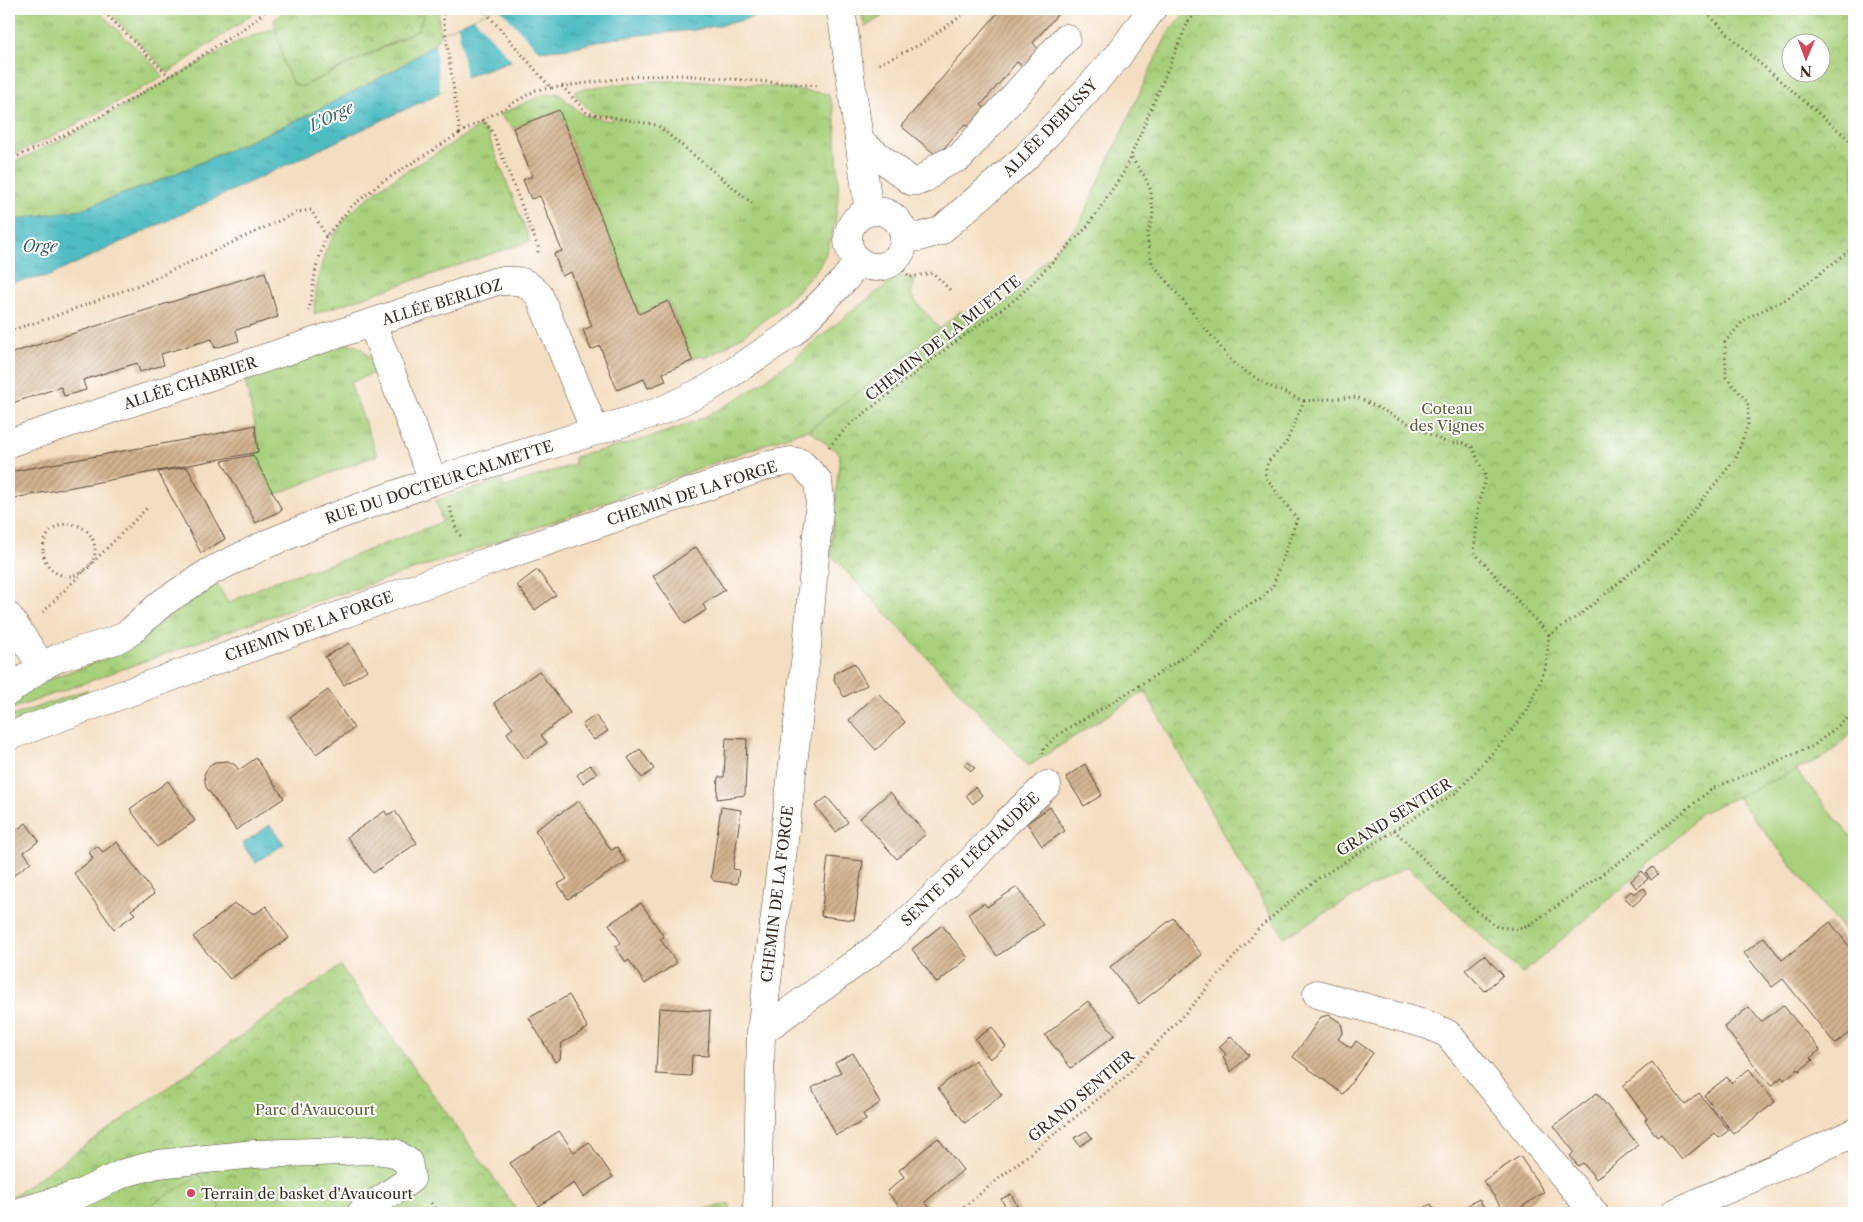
<svg xmlns="http://www.w3.org/2000/svg" width="1863" height="1222" font-family="'Libre Caslon Text',serif">
<style>
.grass{fill:url(#grass-tufts);stroke:#727d4c}
.park{fill:url(#park-crowns);stroke:#727d4c;fill-rule:evenodd}
.garden{fill:#a8d07b;stroke:#727d4c}
.water{fill:url(#water-ripples);stroke:#447370}
.pier{fill:#f4dec1}
.building{fill:url(#building-hatch)}
.lines{fill:none;stroke-linecap:round;stroke-linejoin:round}
.minor-casing{stroke:#574536;stroke-width:29}
.major-casing{stroke:#574536;stroke-width:29}
.path{stroke:#574536;stroke-width:3;stroke-dasharray:1 4;stroke-linecap:butt}
.minor{stroke:#fff;stroke-width:28}
.major{stroke:#fff;stroke-width:28}
.poi-dot{fill:#d1495b;stroke:#fff;stroke-width:2}
.labels{text-anchor:middle;dominant-baseline:central;stroke-width:4;stroke-linejoin:round;paint-order:stroke}
.street-label{font-size:15px;fill:#3b2a1e;stroke:#fff}
.park-label{font-size:15px;fill:#5c5c3a;stroke:#fff}
.poi-label{font-size:15px;fill:#3b2a1e;stroke:#fff;text-anchor:start}
.water-label{font-size:16px;font-style:italic;fill:#426460;stroke:#fff}
</style>
<defs>
<pattern id="grass-tufts" width="24" height="20" patternUnits="userSpaceOnUse" patternTransform="scale(1.25)"><rect width="24" height="20" fill="#a8d07b"/><path d="M3 7l-1-3M5 7V3M7 7l1-3M15 17l-1-3M17 17v-4M19 17l1-3" fill="none" stroke="#8aa964"/></pattern>
<pattern id="park-crowns" width="20" height="18" patternUnits="userSpaceOnUse" patternTransform="scale(1.25)"><rect width="20" height="18" fill="#a8d07b"/><path d="M2 6a3 3 0 1 1 6 0M12 15a3 3 0 1 1 6 0" fill="none" stroke="#8aa964"/></pattern>
<pattern id="water-ripples" width="26" height="14" patternUnits="userSpaceOnUse" patternTransform="scale(1.25)"><rect width="26" height="14" fill="#4dbcc3"/><path d="M2 4q2-2 4 0t4 0M15 11q2-2 4 0t4 0" fill="none" stroke="#41999e"/></pattern>
<pattern id="building-hatch" width="6" height="6" patternUnits="userSpaceOnUse" patternTransform="scale(1.25)"><rect width="6" height="6" fill="#d3b38f"/><path d="M-1 1l2-2M0 6l6-6M5 7l2-2" fill="none" stroke="#ac9274"/></pattern>
</defs>
<rect width="100%" height="100%" fill="#fff"/>
<filter id="ink" filterUnits="userSpaceOnUse"><feTurbulence type="fractalNoise" baseFrequency=".02" numOctaves="2"/><feDisplacementMap in="SourceGraphic" scale="10" xChannelSelector="R" yChannelSelector="G"/><feConvolveMatrix kernelMatrix="1 2 1 2 8 2 1 2 1" color-interpolation-filters="sRGB"/></filter>
<filter id="wash" filterUnits="userSpaceOnUse"><feTurbulence type="fractalNoise" baseFrequency=".0096" numOctaves="4" result="noise"/><feDisplacementMap in="SourceGraphic" scale="20" xChannelSelector="R" yChannelSelector="G"/><feGaussianBlur stdDeviation="1.12" result="paint"/><feColorMatrix in="noise" values="0 0 0 0 0 0 0 0 0 0 0 0 0 0 0 0 0 1.4 0 .05"/><feComposite in="paint" operator="in"/></filter>
<g filter="url(#wash)">
<rect width="100%" height="100%" fill="#f4dec1"/>
<path class="grass" d="M9 9H96L157 68 162 77C112 105 62 134 9 156Z
M106 9H258L240 23 168 73Z
M418 9H438L440 34 435 44 395 70 304 117 154 183 82 209 24 218 9 223V165L69 136 237 42 276 27 284 64 293 84 301 87 402 39Z
M860 9H894L865 27Z
M694 80 787 88 828 94C837 112 836 138 837 158 840 190 838 225 825 255 819 268 810 278 800 288 772 317 741 338 706 358L700 356 692 359 668 301 639 314 559 110 513 128 499 115 542 95 558 93 583 115 611 121 612 116 593 114 576 96 575 91 600 86 652 81Z
M479 127 486 130 530 241 314 314C315 289 321 254 335 233 357 199 396 177 430 157 446 147 463 136 479 127Z
M900 276 914 278 911 296 940 329 809 430 802 431 480 548 248 624 9 710V704L32 685 122 653 133 647 182 604 216 582 228 603 272 582 345 559 442 522 436 500 502 480 504 487 575 464 574 457C621 445 671 435 714 412 783 376 836 318 900 276Z
M348 344C365 346 370 357 376 372L350 383 377 455 274 495 253 455 258 452 255 425 244 376Z
M86 690 89 691 64 704 10 724 9 717Z"/>
<path class="park" d="M285 9H426L418 30 301 87 293 84 284 64 274 20Z
M1188 9H1854V731L1828 755 1796 770 1854 841V943L1737 797 1701 813 1665 851 1522 974 1407 866 1284 937 1222 832 1145 691 1029 766 830 554 840 454 809 430 940 329 960 311 974 322 1011 297 1080 223 1152 66 1168 33ZM1790 42H1820V72H1790Z
M340 966 519 1213H9V1199Z
M730 1204V1213H696L709 1208Z"/>
<path class="garden" d="M1796 770 1854 841V943L1737 797Z
M200 1175 223 1212 221 1213H137Z"/>
<path class="water" d="M493 9H777L740 21 695 30 620 37 570 48 538 51 462 78 434 96 49 276 9 283V223L24 218 82 209 154 183 304 117 395 70 435 44 440 34Z
M270 825 284 844 256 863 242 844Z"/>
<path class="pier" d="M493 9H500L541 53 513 62 474 18Z
M458 26 466 79 440 92 435 44 440 34Z"/>
<g id="blocks">
<path class="building" d="M1001 9H1062L1033 43 1040 51 1025 69 1017 62 981 105 989 112 973 130 965 124 937 156 901 126Z
M559 110 639 314 668 301 692 359V361L663 373 666 381 648 388 644 379 617 390 600 346 591 350 583 330 592 326 571 272 562 276 554 254 562 251 540 196 531 199 523 180 532 176 513 128Z
M265 272 278 317 236 330 239 341 215 348 212 339 161 354 164 365 153 368 140 372 137 363 83 380 86 390 64 396 61 387 9 404V354Z
M255 425 258 452 9 499V472L216 434Z
M253 455 282 510 256 523 222 461Z
M187 467 225 539 201 553 158 472Z
M696 547 725 590 703 604 706 610 685 624 653 576Z
M537 570 556 595 535 610 517 585Z
M349 643 367 670 344 685 325 657Z
M854 663 867 685 844 697 834 680 835 673Z
M539 671 570 713 541 735 547 743 525 759 507 733 513 728 494 703Z
M328 690 354 728 316 754 290 717Z
M878 693 905 722 876 750 849 720Z
M595 715 608 731 594 740 582 725Z
M726 738 747 739 745 795 717 799 718 777H724Z
M640 749 654 769 642 778 628 758Z
M256 758 284 798 236 830 206 787 204 774 210 765 215 762 228 761 235 765 239 770Z
M968 762 975 768 971 771 964 765Z
M1085 764 1102 795 1084 806 1066 777Z
M590 765 597 773 583 783 577 775Z
M168 781 195 821 157 847 130 809Z
M975 787 982 795 973 804 966 795Z
M890 792 926 834 897 859 860 818Z
M827 797 848 822 836 832 815 806Z
M579 801 611 850 617 847 626 862 568 899 558 884 567 879 535 830Z
M721 807 741 810 733 869 739 870 737 884 714 881 711 877Z
M1050 807 1065 831 1042 846 1027 823Z
M385 811 387 815 395 811 417 843 373 873 347 837Z
M26 823 39 841 24 852 31 862 9 879V835Z
M117 842 154 894 131 910 135 914 114 929 74 873 93 859 89 852 97 846 103 852Z
M828 857 863 861 854 920 821 916Z
M1653 867 1658 874 1651 880 1646 873Z
M1642 871 1648 879 1636 888 1631 881Z
M1017 887 1043 925 997 956 968 914 984 903 987 907Z
M1644 888 1647 893 1633 906 1624 897 1631 891 1634 894Z
M641 903 664 937 660 939 677 963 645 984 629 960 626 962 615 947 621 943 609 924Z
M234 904 255 914 266 906 289 938 230 979 193 937Z
M1173 918 1202 955 1139 1004 1110 967Z
M1830 922 1852 950 1849 952 1854 959V1029L1835 1044 1783 979 1772 987 1744 953 1764 937 1782 960Z
M942 925 968 958 937 983 912 949Z
M1484 955 1503 975 1485 991 1465 970Z
M569 995 588 1028 562 1043 560 1059 555 1062 529 1018Z
M1088 1001 1115 1035 1071 1068 1045 1035Z
M1783 1005 1820 1050 1810 1058 1813 1060 1799 1071 1798 1069 1784 1080 1782 1077 1771 1086 1724 1027 1749 1007 1761 1022Z
M659 1008 710 1011 708 1056 692 1055 691 1076 656 1074Z
M1329 1015 1341 1023 1343 1032 1338 1039 1351 1048 1356 1041 1373 1053 1343 1094 1293 1057 1321 1017Z
M992 1027 1006 1047 990 1059 975 1039Z
M1231 1036 1249 1055 1231 1072 1223 1057 1226 1054 1219 1047Z
M853 1053 880 1103 863 1114 866 1120 836 1135 812 1088 841 1072 835 1063Z
M975 1060 1002 1095 965 1123 938 1088Z
M1652 1062 1685 1105 1699 1093 1729 1130 1719 1138 1715 1133 1682 1160 1661 1134 1657 1137 1645 1120 1647 1118 1623 1086Z
M1749 1069 1775 1102 1734 1134 1704 1095 1727 1077 1731 1083Z
M1597 1093 1638 1145 1596 1179 1583 1163 1578 1166 1570 1156 1574 1152 1554 1126Z
M559 1131 574 1152 589 1142 613 1177 583 1197 574 1183 539 1206 510 1163Z
M1087 1131 1092 1138 1080 1146 1074 1138Z
M938 1138 963 1170 925 1202 934 1213H905L887 1192 904 1177 899 1170Z
M1520 1156 1544 1192 1513 1213H1506L1483 1181Z
M1011 1194 1020 1211 1017 1213H1009L1001 1199Z
M1479 1199 1487 1213H1454Z
M1431 1204 1436 1213H1416Z"/>
</g>
</g>
<g filter="url(#ink)">
<use href="#blocks" fill-opacity="0" stroke="#574536" stroke-width="1"/>
<g class="lines">
<g class="minor-casing">
<path id="minor" d="M841 9 869 212
M859 141 911 181C925 184 930 172 940 166 946 163 953 160 960 157L1066 38
M848 239a28 28 0 1 1 56 0a28 28 0 1 1-56 0Z
M904 235 919 237 940 231 1026 157 1118 56 1152 9
M372 323 433 481
M9 443 497 281C520 281 522 278 539 295L595 431
M9 617 42 666
M9 691 42 666 60 657 116 640 130 632 162 603 211 571 269 543 328 519 433 481 661 411 709 388 792 333 845 279 858 262
M9 736 478 565 769 465 791 461 801 463 818 481 820 500 807 647 761 1032 757 1213
M1317 994 1428 1025 1448 1034 1594 1213
M761 1032 890 938 969 863 1007 822 1047 785
M16 1213 80 1194 124 1173 158 1164 255 1154 375 1150 395 1153 408 1162 411 1179 361 1213"/>
</g>
<g class="major-casing">
<path id="major" d="M1674 1213 1854 1133"/>
</g>
<path class="path" d="M101 9 170 77
M444 9 443 16 460 133 483 120 493 133 538 247V255
M483 9 551 88 639 76 680 75 820 86
M1703 9 1748 53 1854 144
M879 64 921 44 971 9
M562 86 587 113 657 125 753 204
M483 120 536 90 551 88
M9 160C79 131 146 93 209 51 228 38 251 26 267 9
M900 267 910 277 933 273 950 290
M309 311 316 268 326 236 351 207 382 182 460 133
M9 331 50 318 147 282 298 212 311 210 326 236
M1304 401 1357 397 1447 443H1463L1472 447 1486 477 1479 503 1474 552 1549 635
M829 447 846 428 948 347 1016 299 1087 227 1124 172 1188 22 1199 9
M450 507 456 529 462 538
M43 550a26 26 0 1 1 52 0a26 26 0 1 1-52 0Z
M43 612 147 508
M1042 754V751C1060 729 1084 720 1108 705 1142 684 1176 662 1210 640L1219 628 1237 611 1261 599 1273 585 1297 519 1266 478 1265 472 1268 462 1286 443 1304 401 1269 386 1235 365 1152 263 1147 235 1153 216 1151 191 1145 177 1130 156
M1394 830 1473 908 1497 927 1518 929 1533 923 1625 858 1712 789 1813 746 1854 713
M431 1203 440 1213
M956 1213 1124 1078 1189 1009 1260 927 1316 880 1431 807 1456 793 1504 740 1527 711 1546 667 1549 635 1581 614 1670 540 1736 458 1748 424V403L1726 377 1725 342 1745 319 1788 298 1854 247"/>
<use href="#minor" class="minor"/>
<use href="#major" class="major"/>
</g>
</g>
<circle class="poi-dot" cx="191" cy="1193" r="5"/>
<g class="labels">
<g class="street-label">
<text transform="translate(1050 128) rotate(-46)">ALLÉE DEBUSSY</text>
<text transform="translate(442 302) rotate(-17)">ALLÉE BERLIOZ</text>
<text transform="translate(943 338) rotate(-38)">CHEMIN DE LA MUETTE</text>
<text transform="translate(190 383) rotate(-18)">ALLÉE CHABRIER</text>
<text transform="translate(439 482) rotate(-18)">RUE DU DOCTEUR CALMETTE</text>
<text transform="translate(692 493) rotate(-18)">CHEMIN DE LA FORGE</text>
<text transform="translate(309 626) rotate(-20)">CHEMIN DE LA FORGE</text>
<text transform="translate(1394 817) rotate(-32)">GRAND SENTIER</text>
<text transform="translate(970 859) rotate(-44)">SENTE DE L'ÉCHAUDÉE</text>
<text transform="translate(777 894) rotate(-83)">CHEMIN DE LA FORGE</text>
<text transform="translate(1081 1096) rotate(-40)">GRAND SENTIER</text>
</g>
<g class="park-label">
<text x="1447" y="408">Coteau<tspan x="1447" dy="17">des Vignes</tspan></text>
<text x="315" y="1109">Parc d'Avaucourt</text>
</g>
<g class="poi-label">
<text x="201" y="1193">Terrain de basket d'Avaucourt</text>
</g>
<g class="water-label">
<text transform="translate(331 116) rotate(-26)">L'Orge</text>
<text x="40" y="246">Orge</text>
</g>
</g>
<rect width="1863" height="1222" fill="none" stroke="#fff" stroke-width="30"/>
<g transform="translate(1806 58) rotate(181)"><circle r="24" fill="#ffffff" stroke="#b1aaa5"/>
<path d="M0-4L9 19L0 12L-9 19Z" fill="#d1495b"/>
<text y="-8" font-size="14" font-weight="bold" text-anchor="middle" fill="#3b2a1e">N</text>
</g>
</svg>
